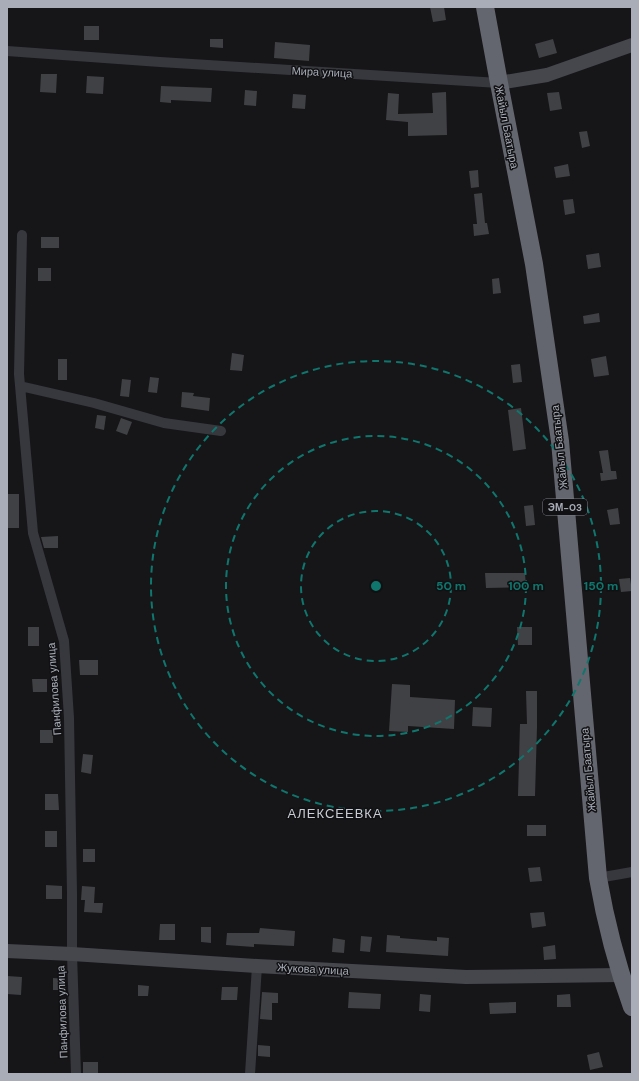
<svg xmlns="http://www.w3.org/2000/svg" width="639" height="1081" font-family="'DM Sans',sans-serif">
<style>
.building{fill:#404145}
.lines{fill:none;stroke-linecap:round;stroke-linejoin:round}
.street{stroke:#37383d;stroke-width:10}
.secondary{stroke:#45474d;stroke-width:14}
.highway{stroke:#63666e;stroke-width:18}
.ring{fill:none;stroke:#0f766e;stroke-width:2;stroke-dasharray:7 5}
.labels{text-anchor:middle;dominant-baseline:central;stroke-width:3;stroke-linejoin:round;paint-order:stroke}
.shield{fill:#111113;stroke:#7b7e86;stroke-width:1}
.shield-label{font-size:10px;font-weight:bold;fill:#a8adb8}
.street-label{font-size:11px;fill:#a8adb8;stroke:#111113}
.quarter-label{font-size:13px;letter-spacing:1px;fill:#c9ccd4;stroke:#111113}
.centre{fill:#0f766e;stroke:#111113;stroke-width:2}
.ring-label{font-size:12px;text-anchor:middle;font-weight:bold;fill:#0f766e;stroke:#111113;stroke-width:3;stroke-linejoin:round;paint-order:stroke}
</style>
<rect width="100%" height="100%" fill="#161618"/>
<path class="building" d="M430 7H444L446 20 433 22Z
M84 26H99V40H84Z
M210 39H223V48L210 47Z
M553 39 557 53 539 58 535 44Z
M275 42 310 45 309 61 274 58Z
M41 74H57L56 93 40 92Z
M87 76 104 77 103 94 86 93Z
M161 86 212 88 211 102 171 100V103L160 102Z
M245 90 257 91 256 106 244 105Z
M446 92 447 135 408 136V122L386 120 388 93 399 94 398 114 433 113 432 93Z
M559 92 562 109 550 111 547 93Z
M293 94 306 95 305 109 292 108Z
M587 131 590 146 582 148 579 132Z
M568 164 570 176 556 178 554 167Z
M478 170 479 187 471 188 469 171Z
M482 193 485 223H487L489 234 474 236 473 224H477L474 194Z
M573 199 575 213 565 215 563 200Z
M41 237H59V248H41Z
M599 253 601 267 588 269 586 255Z
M38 268H51V281H38Z
M499 278 501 293 493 294 492 279Z
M599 313 600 322 584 324 583 316Z
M232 353 244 355 242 371 230 370Z
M606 356 609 375 594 377 591 359Z
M58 359H67V380H58Z
M520 364 522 382 513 383 511 365Z
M150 377 159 378 157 393 148 392Z
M122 379 131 380 129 397 120 396Z
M182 392 194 393 193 396 210 398 209 411 181 407Z
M521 408 526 449 513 451 508 410Z
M97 415 106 416 104 430 95 428Z
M121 418 132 422 127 435 116 431Z
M608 450 611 471H616L617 479 601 481 600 473H603L599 451Z
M7 494H19V528H7Z
M533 505 535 525 526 526 524 506Z
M618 508 620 524 610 525 607 510Z
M58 536V548H44L41 537Z
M485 573H525L526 587 486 588Z
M630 578 632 591 621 592 619 579Z
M28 627H39V646H28Z
M517 627H532V645H518Z
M79 660H98V675H80Z
M32 679H47V692H33Z
M392 684 410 685V697L455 700 454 729 408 726V732L389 731Z
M526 691H537V727L535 796H518L520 724H527Z
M473 707 492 708 491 727 472 726Z
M40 730H53V743H40Z
M83 754 93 755 91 774 81 772Z
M45 794H58L59 810H45Z
M527 825H546V836H527Z
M45 831H57V847H45Z
M83 849H95V862H83Z
M540 867 542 881 530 882 528 868Z
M46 885 62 886V899H46Z
M82 886 95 887 94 903H103L102 913 84 912 85 900H81Z
M544 912 546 926 532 928 530 913Z
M160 924H175V940H159Z
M201 927H211V943L201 942Z
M260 928 295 931 294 946 254 944V947L226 945 227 933H259Z
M387 935 400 936V938L437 941V937L449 938 448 956 386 952Z
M361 936 372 937 370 952 360 951Z
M333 938 345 940 344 953 332 952Z
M555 945 556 959 544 960 543 947Z
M7 976 22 977 21 995 7 994Z
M53 978 66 979V990H53Z
M138 985 149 986 148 996H138Z
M222 987H238L237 1000H221Z
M262 992 278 993V1003H272V1020L260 1019Z
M349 992 381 994 380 1009 348 1008Z
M420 994 431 995 430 1012 419 1011Z
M570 994 571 1007H557V995Z
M516 1002V1013L490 1014 489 1003Z
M258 1045 270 1046V1057L258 1056Z
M599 1052 603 1067 590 1070 587 1055Z
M83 1062H98V1074H83Z"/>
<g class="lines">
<path class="street" d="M7 51 160 62 499 83
M22 235 19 374 33 533 64 641 69 718 72 893V954L76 1074
M20 386 94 403 164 423 221 431
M598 878 632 872
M250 1074 257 966"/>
<path class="secondary" d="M499 83 547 75 632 45
M7 951 72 954 257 966 466 977 620 975"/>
<path class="highway" d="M485 7 499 83 534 264 560 441 598 878C606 924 616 963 632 1007"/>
</g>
<g class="ring">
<circle cx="376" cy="586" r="75"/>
<circle cx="376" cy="586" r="150"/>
<circle cx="376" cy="586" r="225"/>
</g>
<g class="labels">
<rect class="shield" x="543" y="499" width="44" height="16" rx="3"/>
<g class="shield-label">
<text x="565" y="507">ЭМ-03</text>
</g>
<g class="street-label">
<text transform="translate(322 72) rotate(3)">Мира улица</text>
<text transform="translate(507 127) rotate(79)">Жайыл Баатыра</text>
<text transform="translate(559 447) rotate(-96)">Жайыл Баатыра</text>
<text transform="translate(54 689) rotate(-94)">Панфилова улица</text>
<text transform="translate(588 770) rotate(-95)">Жайыл Баатыра</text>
<text transform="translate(313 969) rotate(3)">Жукова улица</text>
<text transform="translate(62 1012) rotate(-92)">Панфилова улица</text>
</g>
<g class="quarter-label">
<text x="335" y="813">АЛЕКСЕЕВКА</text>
</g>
</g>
<circle cx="376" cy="586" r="6" class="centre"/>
<g class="ring-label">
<text x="451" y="590">50 m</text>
<text x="526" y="590">100 m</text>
<text x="601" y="590">150 m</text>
</g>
<rect width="639" height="1081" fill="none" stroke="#a8adb8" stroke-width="16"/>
</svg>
